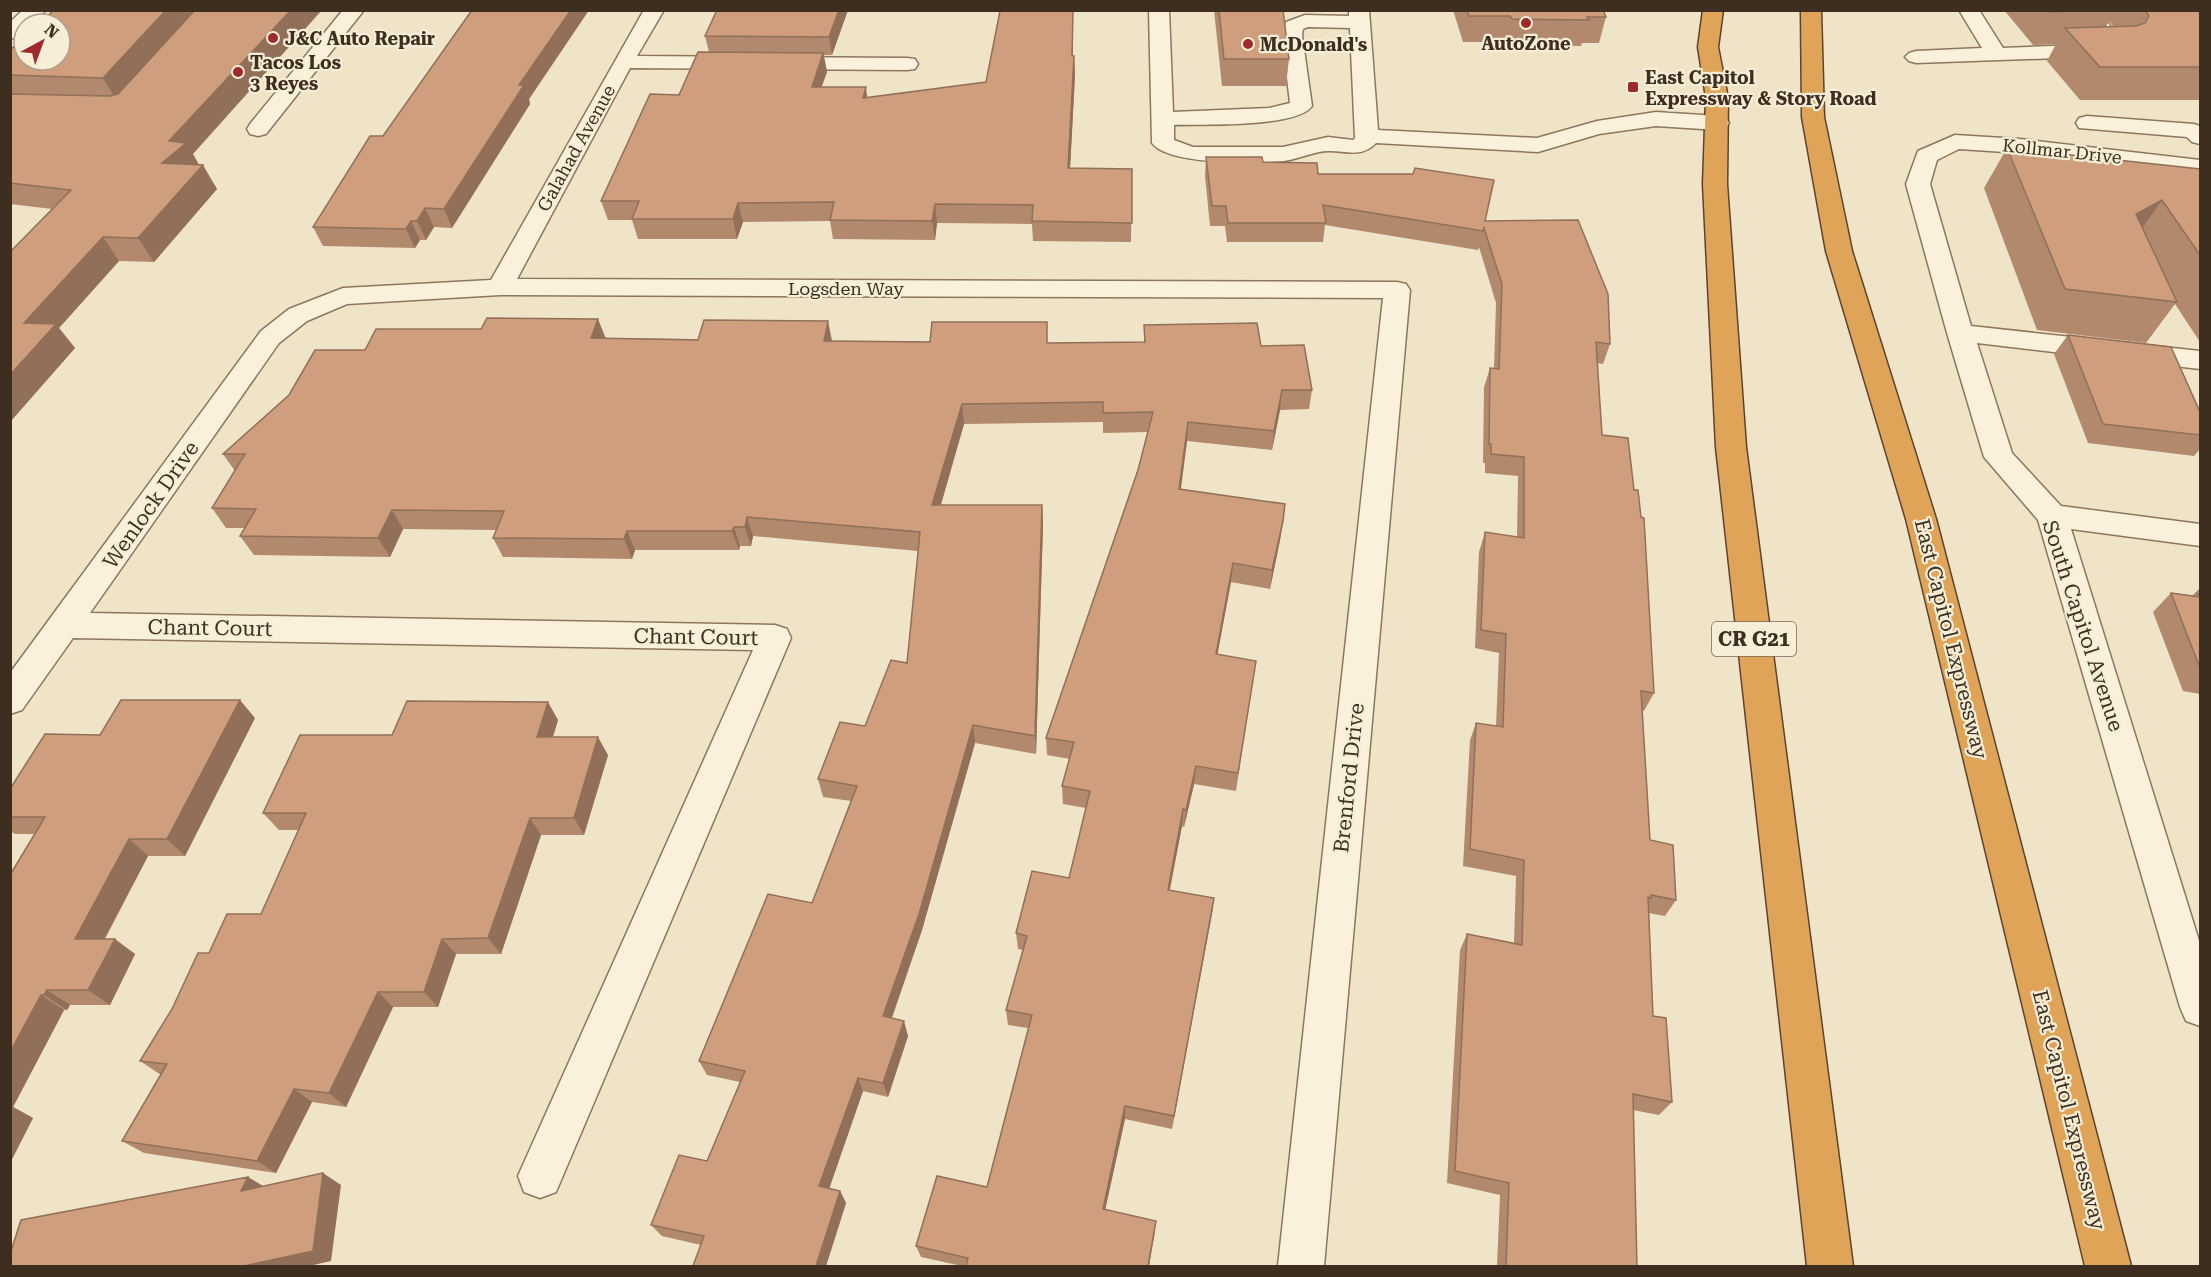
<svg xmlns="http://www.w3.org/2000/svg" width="2211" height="1277" font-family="'Roboto Serif',serif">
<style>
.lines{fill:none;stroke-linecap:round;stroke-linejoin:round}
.minor-casing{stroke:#8d765c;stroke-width:3}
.highway-casing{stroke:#5b4430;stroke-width:3}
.minor{fill:#faf1dc;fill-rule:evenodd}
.highway{fill:#e0a458;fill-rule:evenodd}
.wall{fill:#b2896c;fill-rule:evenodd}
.shaded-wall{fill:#916f58}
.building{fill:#cf9f7d;stroke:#916f58;stroke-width:1.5}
.poi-dot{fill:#9e2a2b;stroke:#f7eed8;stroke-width:2}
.labels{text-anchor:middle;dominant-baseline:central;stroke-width:4.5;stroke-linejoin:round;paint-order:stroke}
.far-poi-label{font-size:18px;font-weight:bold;fill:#3d2e20;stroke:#f7eed8;text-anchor:start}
.far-street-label{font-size:18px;fill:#3d2e20;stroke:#f7eed8}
.shield{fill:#f7eed8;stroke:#756857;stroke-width:1.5}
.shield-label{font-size:20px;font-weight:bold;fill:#3d2e20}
.street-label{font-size:21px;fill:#3d2e20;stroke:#f7eed8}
</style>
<rect width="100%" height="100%" fill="#f0e4c8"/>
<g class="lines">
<g class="minor-casing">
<path id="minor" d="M23 10H46L32 24H24V31L17 37 10 39V22Z
M343 10H364L266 134 258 136 250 134 247 129 250 124Z
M644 10H664L637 56 907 58 915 59 918 64 915 69 907 70 630 68 517 279 1397 282 1406 284 1410 290 1324 1266H1278L1383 298 500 295 347 304 307 321 279 343 90 613 775 625 787 629 791 638 556 1192 540 1198 524 1192 518 1176 753 650 73 638 22 710 10 714V673L261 331 289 309 343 288 491 280Z
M1149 10H1169L1173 112 1269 108 1290 103 1282 35 1286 22 1305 15 1349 16V10H1369L1378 130 1537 138 1597 121 1656 112 1718 116 1726 118 1729 123 1726 128 1718 130 1656 126 1599 134 1538 152 1376 143C1361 158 1348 151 1329 151 1314 151 1299 159 1284 161 1258 164 1167 165 1152 143ZM1308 27 1350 28 1355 138 1353 140 1328 137 1283 147H1193L1174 140V125C1202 124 1297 128 1312 106L1302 35 1303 29Z
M1959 10H1979L2003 48 2101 44 2078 10H2099L2127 50 2123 54 2116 56 1916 63 1909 61 1905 57 1909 53 1916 51 1982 48Z
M2087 116 2194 124 2200 126V144L2192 142 2187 137 2079 128 2076 123 2079 118Z
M1955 135 2020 139 2200 160V174L2020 153 1959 149 1937 160 1930 184 1971 326 2200 351V369L1977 343 2012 453 2061 506 2200 524V546L2071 529 2200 944V1026L2186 1021 2180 1007 2038 520 1984 457 1947 333 1906 184 1918 151Z"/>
</g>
<g class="highway-casing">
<path id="highway" d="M1703 10H1723L1718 47 1728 98 1727 184 1746 447 1853 1266H1807L1716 447 1703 184 1706 98 1698 47Z
M1801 10H1821L1824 117 1852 251 1936 519 2131 1266H2085L1906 519 1826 251 1802 117Z"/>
</g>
<use href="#minor" class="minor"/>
<use href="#highway" class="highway"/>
</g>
<path class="wall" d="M54 10 193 154 199 165 217 189 154 262 119 261 59 328 75 348 10 422 52 209 10 204V50Z
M472 10H589L529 99 530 104 452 228 434 227 426 240H420L415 248 323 246 313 227 383 136Z
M848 10 832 55H824L827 72 821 87 867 98 986 82 1073 29V56H1074L1075 75 1070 168 1132 169 1131 242 1033 241 1032 224 937 223 935 240 833 239 830 221 743 222 737 239H638L632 220H608L601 201 709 52 705 36Z
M1214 10H1284L1283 15 1289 59 1286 86H1222Z
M1453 10H1603L1606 17 1599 43H1582L1581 46 1505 45 1504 42H1463Z
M2004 10H2200V100H2080L2047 61 2056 44 2033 45ZM2109 21 2113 26 2106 27Z
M2007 148 2200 169V342L2175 304 2146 343 2037 330 1984 188Z
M1206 157 1263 162 1318 174 1485 221 1610 344 1603 364 1597 363 1602 435 1654 693 1644 711H1642L1650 840 1676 900 1665 916 1649 913 1653 1016 1672 1102 1659 1115 1633 1110 1637 1266H1497L1500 1195 1447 1183 1460 950 1467 934 1514 943 1516 876 1463 866 1470 740 1476 723 1496 726 1499 653 1475 648 1479 552 1485 532 1517 537 1518 476 1485 473V463H1483L1484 387 1490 368H1494L1496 303 1479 247 1478 250 1325 225 1323 242H1227L1225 226H1210L1205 176Z
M1144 325 1261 346 1312 390 1309 409 1280 410 1272 450 1187 441 1181 489 1283 521 1280 540 1270 589 1231 582 1217 655 1256 661 1236 791 1194 784 1184 827 1182 826 1170 890 1214 898 1172 1129 1125 1119 1105 1209 1155 1232 1149 1266H962L921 1257 916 1246 987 1187 1028 1028 1008 1025 1006 1010 1023 950 1018 949 1016 933 1069 878 1086 808 1063 804 1062 786 1070 759 1047 755 1046 738 1138 470 1148 432 1103 433V422L964 424 941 505H1042L1043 524 1036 754 975 743 922 930 892 1018 908 1036 888 1097 863 1091 829 1188 840 1191 846 1203 826 1266H693L701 1245 662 1236 651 1225 707 1161 740 1082 707 1075 699 1061 812 903 851 801 823 797 818 779 865 726 907 663 918 551 753 536 751 546H740L739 550H635L632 559 503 557 493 538 497 530 403 529 390 557 254 555 240 536 245 528H226L212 508 235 471 223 454 365 350 481 329 605 338 1048 343 1144 342Z
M2068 335 2200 412V449L2194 456 2088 443 2054 354Z
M2200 588V694L2183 691 2153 612 2171 593 2192 596Z
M255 718 185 856H148L105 939 135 954 110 1005H70L67 1010H64L13 1107 33 1118 10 1163V875L35 834H15L10 831V789L100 735Z
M558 720 553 737 608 755 584 835H541L501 954H456L438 1007H393L346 1107 312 1102 276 1173 144 1153 122 1141 161 1075 140 1061 209 953 261 914 299 830H279L263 813 392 735Z"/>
<path class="shaded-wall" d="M166 10H199L117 101 103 78Z
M291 10H322L193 154 200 167 162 163 169 141Z
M571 10H589L529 99 530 104 452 228 444 209 519 85Z
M839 10H848L832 55 829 37Z
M823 53 827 72 815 105 812 87Z
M1074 56 1075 75 1069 188 1068 168Z
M866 87 868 105 863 98Z
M203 165 217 189 154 262 138 238Z
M2162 200 2133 241 2136 214Z
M738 203 743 222 737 239 733 219Z
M935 204 937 223 935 240 932 221Z
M425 208 434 227 426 240 417 221Z
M411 221 420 240 415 248 406 229Z
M103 237 119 261 59 328 75 348 10 422V375L24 323Z
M598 319 606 339 591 338Z
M828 321 832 341 828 361 824 341Z
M1282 390 1280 410 1272 450 1274 431Z
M962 404 964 424 935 524 932 505Z
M1188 422 1187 441 1178 508 1179 489Z
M1042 505 1043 524 1036 754 1035 736Z
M392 510 403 529 390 557 378 538Z
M747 517 753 536 751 546 745 527Z
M1283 521 1280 540 1270 589 1272 570Z
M734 527 740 546 739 550 732 531Z
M627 531 635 550 632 559 624 539Z
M1233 563 1231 582 1214 673 1216 654Z
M240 700 255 718 185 856 167 839Z
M548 702 558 720 547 755 537 737Z
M973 725 975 743 922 930 887 1031 883 1016Z
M598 737 608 755 584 835 574 818Z
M1196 766 1194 784 1184 827 1186 810Z
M1183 809 1182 826 1166 906 1168 890Z
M530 818 541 835 501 954 488 938Z
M129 839 148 856 96 954 75 939Z
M1214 898 1212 914 1172 1129 1174 1116Z
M115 939 135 954 110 1005 88 990Z
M442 939 456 954 438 1007 424 992Z
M47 990 70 1005 67 1010 44 995Z
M378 992 393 1007 346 1107 329 1093Z
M41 995 64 1010 13 1107 33 1118 10 1163V1052Z
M904 1021 908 1036 888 1097 883 1083Z
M858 1078 863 1091 826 1198 819 1186Z
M294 1089 312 1102 276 1173 257 1161Z
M1125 1106V1119L1103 1220V1209Z
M323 1173 341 1185 331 1261 309 1266H244Z
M248 1177 268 1189 241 1191Z
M840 1191 846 1203 826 1266H816Z
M1156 1221 1149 1266H1148Z"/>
<path class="building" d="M54 10H166L103 78 10 75V50L24 38V60H60V24H39Z
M195 10H291L169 141 186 143 162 163 203 165 138 238 103 237 24 323 56 324 10 375V252L71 190 10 183V94L110 96 118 94Z
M472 10H571L519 85H524L444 209 425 208 417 221H411L406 229 313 227 370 136H383Z
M717 10H839L829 37 705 36Z
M1073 10 1072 56H1074L1068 168 1132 169V223L1032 221 1033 205 935 204 932 221 830 220 834 202 738 203 733 219H632L639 201H601L650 94 679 95 698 52 823 53 812 87H866L863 98 986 82 1000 11Z
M1219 10H1283L1289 59H1224Z
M1467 10H1603L1606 17H1587L1589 20 1512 19 1510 16H1469Z
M2050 10H2089L2051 12Z
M2145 10H2200V67H2100L2065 28 2136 26 2145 23 2149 16Z
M2007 148 2200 169V255L2162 200 2136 214 2177 302 2065 289Z
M1206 157H1262L1263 162 1317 163 1318 174H1413L1415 168 1494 180 1485 221 1578 220 1608 294 1610 344 1596 342 1602 435 1628 438 1634 490H1638L1641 517 1644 518 1654 693 1641 691 1650 840 1673 845 1676 900 1651 895V898L1648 897 1653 1016 1666 1018 1672 1102 1633 1094 1637 1266H1506L1509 1183 1455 1171 1467 934 1522 945 1524 860 1470 849 1476 723 1503 727 1506 634 1481 630 1485 532 1524 538V457L1491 454V444H1489L1490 368 1499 369 1502 284 1484 228 1483 231 1323 205 1326 223H1228L1226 206H1212Z
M487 318 598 319 591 338 698 340 704 320 828 321 824 341 930 342 932 322H1047V343L1145 342 1144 325 1257 323 1261 346 1304 345 1312 390H1282L1274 431 1188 422 1179 489 1285 504 1283 521 1272 570 1233 563 1216 654 1256 661 1238 773 1196 766 1186 810 1183 809 1168 890 1214 898 1174 1116 1125 1106 1103 1209 1156 1221 1148 1266H966L968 1258 916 1246 937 1176 987 1187 1032 1015 1006 1010 1027 936 1016 933 1032 871 1069 878 1090 791 1062 786 1074 742 1046 738 1138 470 1153 412 1103 413V402L962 404 932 505H1042L1035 736 973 725 919 914 883 1016 904 1021 883 1083 858 1078 819 1186 840 1191 816 1266H693L704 1236 651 1225 679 1155 707 1161 745 1071 699 1061 768 894 812 903 857 786 818 779 840 722 865 726 891 660 907 663 920 532 747 517 745 527H734L732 531H627L624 539 493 538 504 511 392 510 378 538 240 536 256 509 212 508 245 454H223L289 395 315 350H365L376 329H481Z
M2068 335 2171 347 2200 412V435L2103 424Z
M2171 593 2200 597 2198 594 2200 595V668Z
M121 700H240L167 839H129L75 939H115L88 990H47L44 995H41L10 1052V875L45 817H10V789L45 734 100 735Z
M407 701 548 702 537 737H598L574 818H530L488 938 442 939 424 992H378L329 1093 294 1089 257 1161 122 1141 167 1064 140 1061 172 1009 198 953H209L227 914H261L306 813H263L300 735H392Z
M323 1173 313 1251 244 1266H10V1254L21 1220 248 1177 241 1191Z"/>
<g class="poi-dot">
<circle cx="1526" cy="23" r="6"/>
<circle cx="273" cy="38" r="6"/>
<circle cx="1248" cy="44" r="6"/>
<circle cx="238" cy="72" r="6"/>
<rect x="1627" y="81" width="12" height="12" rx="3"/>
</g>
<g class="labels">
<g class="far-poi-label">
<text x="285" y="38">J&amp;C Auto Repair</text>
<text x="1526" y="43" text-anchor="middle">AutoZone</text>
<text x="1260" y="44">McDonald's</text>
<text x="250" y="62">Tacos Los<tspan x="250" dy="21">3 Reyes</tspan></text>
<text x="1645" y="77">East Capitol<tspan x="1645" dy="21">Expressway &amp; Story Road</tspan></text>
</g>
<g class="far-street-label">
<text transform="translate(576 148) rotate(-61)">Galahad Avenue</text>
<text transform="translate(2062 151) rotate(6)">Kollmar Drive</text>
<text x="846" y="288">Logsden Way</text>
</g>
<rect class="shield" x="1712" y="622" width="84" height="34" rx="4.5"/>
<g class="shield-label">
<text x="1754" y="639">CR G21</text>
</g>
<g class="street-label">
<text transform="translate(151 505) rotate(-55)">Wenlock Drive</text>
<text transform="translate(2083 626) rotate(72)">South Capitol Avenue</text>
<text transform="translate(210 628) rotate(1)">Chant Court</text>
<text transform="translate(696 637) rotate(1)">Chant Court</text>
<text transform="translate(1951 639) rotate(76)">East Capitol Expressway</text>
<text transform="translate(1349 778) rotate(-84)">Brenford Drive</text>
<text transform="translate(2069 1110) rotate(76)">East Capitol Expressway</text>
</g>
</g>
<rect width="2211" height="1277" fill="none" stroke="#3d2e20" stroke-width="24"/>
<g transform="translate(42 42) rotate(41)"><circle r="28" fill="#f7eed8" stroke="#ada18e" stroke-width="1.5"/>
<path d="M0-4.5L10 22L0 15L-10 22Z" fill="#9e2a2b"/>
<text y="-9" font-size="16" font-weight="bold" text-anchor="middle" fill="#3d2e20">N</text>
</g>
</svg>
